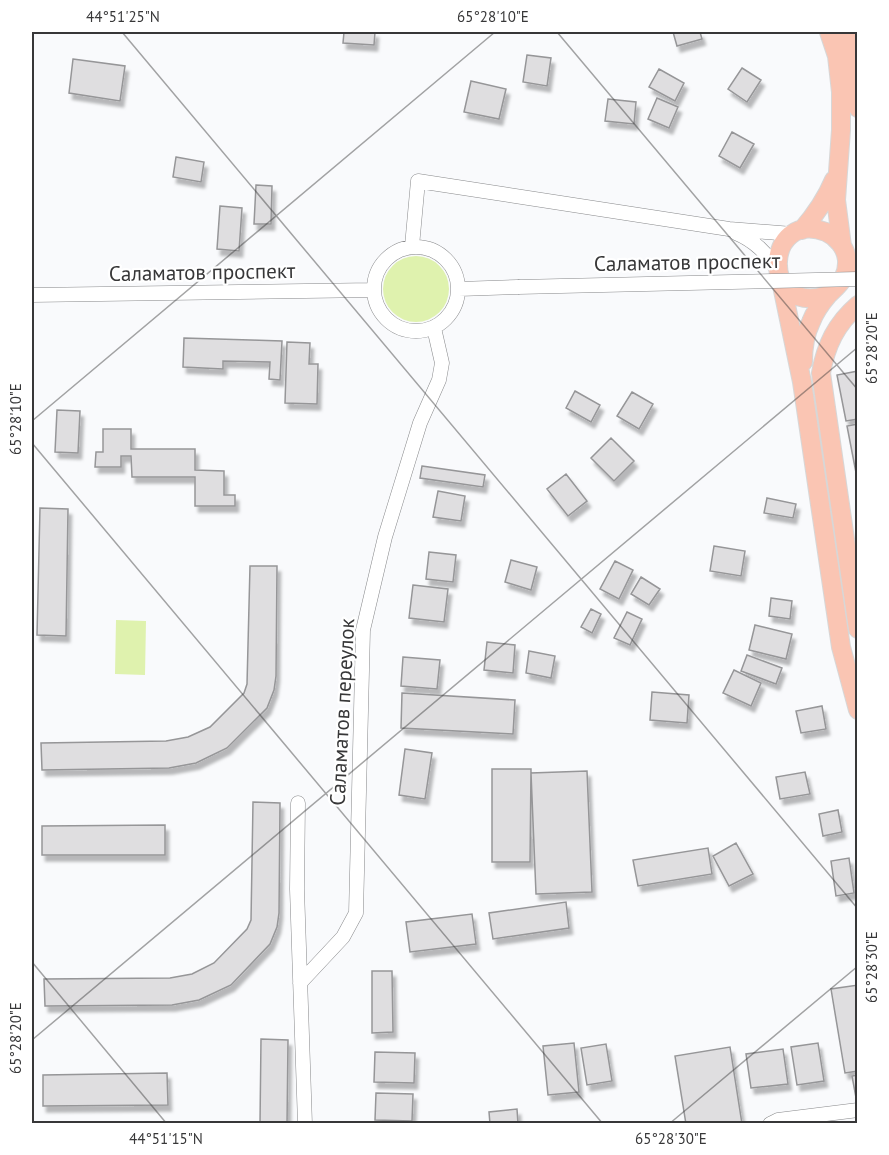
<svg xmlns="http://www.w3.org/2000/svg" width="889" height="1155" font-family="'PT Sans',sans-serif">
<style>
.green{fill:#dff2ae}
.building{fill:#dfdee0;stroke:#969698;stroke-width:1.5;filter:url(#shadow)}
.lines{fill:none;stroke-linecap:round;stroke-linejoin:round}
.minor-casing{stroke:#88898b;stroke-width:15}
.major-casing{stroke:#d7d7d7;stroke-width:20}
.minor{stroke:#fff;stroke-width:14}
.major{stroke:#fac5b3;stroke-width:18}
.minor-bridge-casing{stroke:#88898b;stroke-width:15;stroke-linecap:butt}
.minor-bridge{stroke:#fff;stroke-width:14}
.ticks{fill:none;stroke:#373738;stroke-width:1.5;stroke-opacity:0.45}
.labels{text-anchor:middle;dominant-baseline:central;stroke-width:4.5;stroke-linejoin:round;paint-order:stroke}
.street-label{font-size:21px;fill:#373738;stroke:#fff}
.neatline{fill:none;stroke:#373738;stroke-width:2}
.ticks-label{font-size:15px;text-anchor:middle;fill:#373738}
</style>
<defs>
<filter id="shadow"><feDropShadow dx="3.5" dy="6" stdDeviation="1.5" flood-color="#0004"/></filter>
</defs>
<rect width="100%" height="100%" fill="#f9fafc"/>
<path class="green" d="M383 289a33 33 0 1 1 66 0a33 33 0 1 1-66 0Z
M116 620 146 621 145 675 115 674Z"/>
<path class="building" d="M344 32H375L374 45 343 43Z
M673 32H700L702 39 677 46Z
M527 55 551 58 547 86 523 82Z
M73 59 125 66 120 101 69 93Z
M742 68 761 80 747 102 728 89Z
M659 69 684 83 675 101 649 87Z
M471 81 506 89 499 119 464 112Z
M657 98 678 107 669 128 648 119Z
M608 99 636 102 634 124 605 121Z
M732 132 754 144 740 168 719 156Z
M176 157 204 162 201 182 173 177Z
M256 185 272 186 271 224H254Z
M220 206 242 208 239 251 217 249Z
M184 338 282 341 280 380 269 379 270 362 223 361V369L183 367Z
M287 342 310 343 309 364H318L317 404 285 403Z
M858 371V419L846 421 837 375Z
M575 391 600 405 591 422 566 408Z
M632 392 653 404 639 429 617 416Z
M57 410 80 411 78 453 55 452Z
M858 424V483L847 426Z
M103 429H131V449H195V470L224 471V495H235V506H195V477H132L131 456H121V467H95L96 452H103Z
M611 438 634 461 614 481 591 458Z
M422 466 485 475 483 487 420 478Z
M566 474 587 501 568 516 547 489Z
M438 491 465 496 461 521 433 517Z
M767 498 796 504 793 518 764 513Z
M40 508 68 509 66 636 37 635Z
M714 546 745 551 741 576 710 571Z
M429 552 456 555 453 582 426 579Z
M511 560 537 567 531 590 505 582Z
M615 561 633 570 619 599 600 589Z
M250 566H277L276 676 274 690 267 708 227 748 196 763 169 768 42 770 41 743 166 741 188 737 210 727 244 693 247 684Z
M641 577 660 589 649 605 631 594Z
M413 585 448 589 444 622 409 618Z
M771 598 792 601 790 619 769 616Z
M591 609 601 614 592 633 581 627Z
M627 612 642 619 630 645 614 638Z
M755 625 792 634 786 659 749 650Z
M487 642 515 645 513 673 484 670Z
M529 651 555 656 551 678 526 673Z
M747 655 782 668 776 684 741 671Z
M403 657 440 660 437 689 401 686Z
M734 670 761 683 751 706 723 693Z
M652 692 689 695 687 723 650 720Z
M402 693 515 700 513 734 401 728Z
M822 706 826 729 801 733 796 711Z
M405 749 432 753 425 799 399 795Z
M492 769H531L530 862H492Z
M587 771 592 892 536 894 531 773Z
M805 772 810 794 780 799 776 777Z
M253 802 280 803 279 913 277 927 270 944 231 985 199 1000 172 1005 45 1006 44 979 170 978 192 974 214 963 247 929 251 920Z
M838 810 842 832 823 836 819 814Z
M165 825V855H42V826Z
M736 843 753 874 729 886 713 856Z
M708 848 712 874 638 886 633 860Z
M849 858 854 893 836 896 831 861Z
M566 902 569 928 493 939 489 913Z
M472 914 476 944 410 952 406 922Z
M372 971H392L393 1032 372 1033Z
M858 985V1071L845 1073 831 989Z
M261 1039 288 1040 287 1124H260Z
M574 1043 579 1092 548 1095 543 1046Z
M818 1043 824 1081 797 1085 791 1047Z
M606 1044 612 1081 587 1085 581 1048Z
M730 1047 742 1124H686L675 1056Z
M783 1049 788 1084 751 1088 746 1054Z
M375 1052 415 1053 414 1083 374 1082Z
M167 1073 168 1105 43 1106V1075Z
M858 1075V1103H857L852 1076Z
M376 1093 413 1094 412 1121 375 1120Z
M517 1109 518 1124H490L489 1112Z"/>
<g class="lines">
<g class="minor-casing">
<path id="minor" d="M736 233C755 241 765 252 777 269
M412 246 418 181 729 229 792 234
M374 289a42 42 0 1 1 84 0a42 42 0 1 1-84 0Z
M459 289 518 287
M32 295 373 290
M298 803 297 889 305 1124
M300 983 343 937 356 913 363 630 385 537 420 423 439 380 442 363 434 328
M770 1124 778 1120 858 1110"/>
</g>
<g class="major-casing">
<path id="major" d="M829 32 837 56 841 92V130L836 200 842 246
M846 32 853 53 858 108
M802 230C816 214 826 199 834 180
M781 281 802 382 841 647 858 710
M858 305C836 324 826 345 821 373L858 629
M803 362C803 349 805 334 811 322 814 314 822 302 828 295 839 284 848 278 847 260 846 248 837 237 826 232 764 208 759 318 828 295"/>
</g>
<use href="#minor" class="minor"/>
<use href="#major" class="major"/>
<g class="minor-bridge-casing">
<path id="minor-bridge" d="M518 287 858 279"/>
</g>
<use href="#minor-bridge" class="minor-bridge"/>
</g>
<path class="ticks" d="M122 32 858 909M557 32 858 390M32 421 495 32M32 443 603 1124M32 962 167 1124M32 1040 858 347M669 1124 858 966"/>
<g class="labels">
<g class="street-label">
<text transform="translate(687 262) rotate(-1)">Саламатов проспект</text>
<text transform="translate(202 272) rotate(-1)">Саламатов проспект</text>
<text transform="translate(342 712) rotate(-87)">Саламатов переулок</text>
</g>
</g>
<rect width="889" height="1155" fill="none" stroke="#ffffff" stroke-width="66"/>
<rect x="33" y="33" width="823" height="1089" class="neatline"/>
<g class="ticks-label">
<text x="123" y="22">44°51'25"N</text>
<text x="493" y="22">65°28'10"E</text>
<text transform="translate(872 348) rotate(-90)" y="5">65°28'20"E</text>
<text transform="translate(16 419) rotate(-90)" y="5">65°28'10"E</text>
<text transform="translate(872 967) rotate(-90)" y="5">65°28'30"E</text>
<text transform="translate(16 1038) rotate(-90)" y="5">65°28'20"E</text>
<text x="166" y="1144">44°51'15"N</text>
<text x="671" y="1144">65°28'30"E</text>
</g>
</svg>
